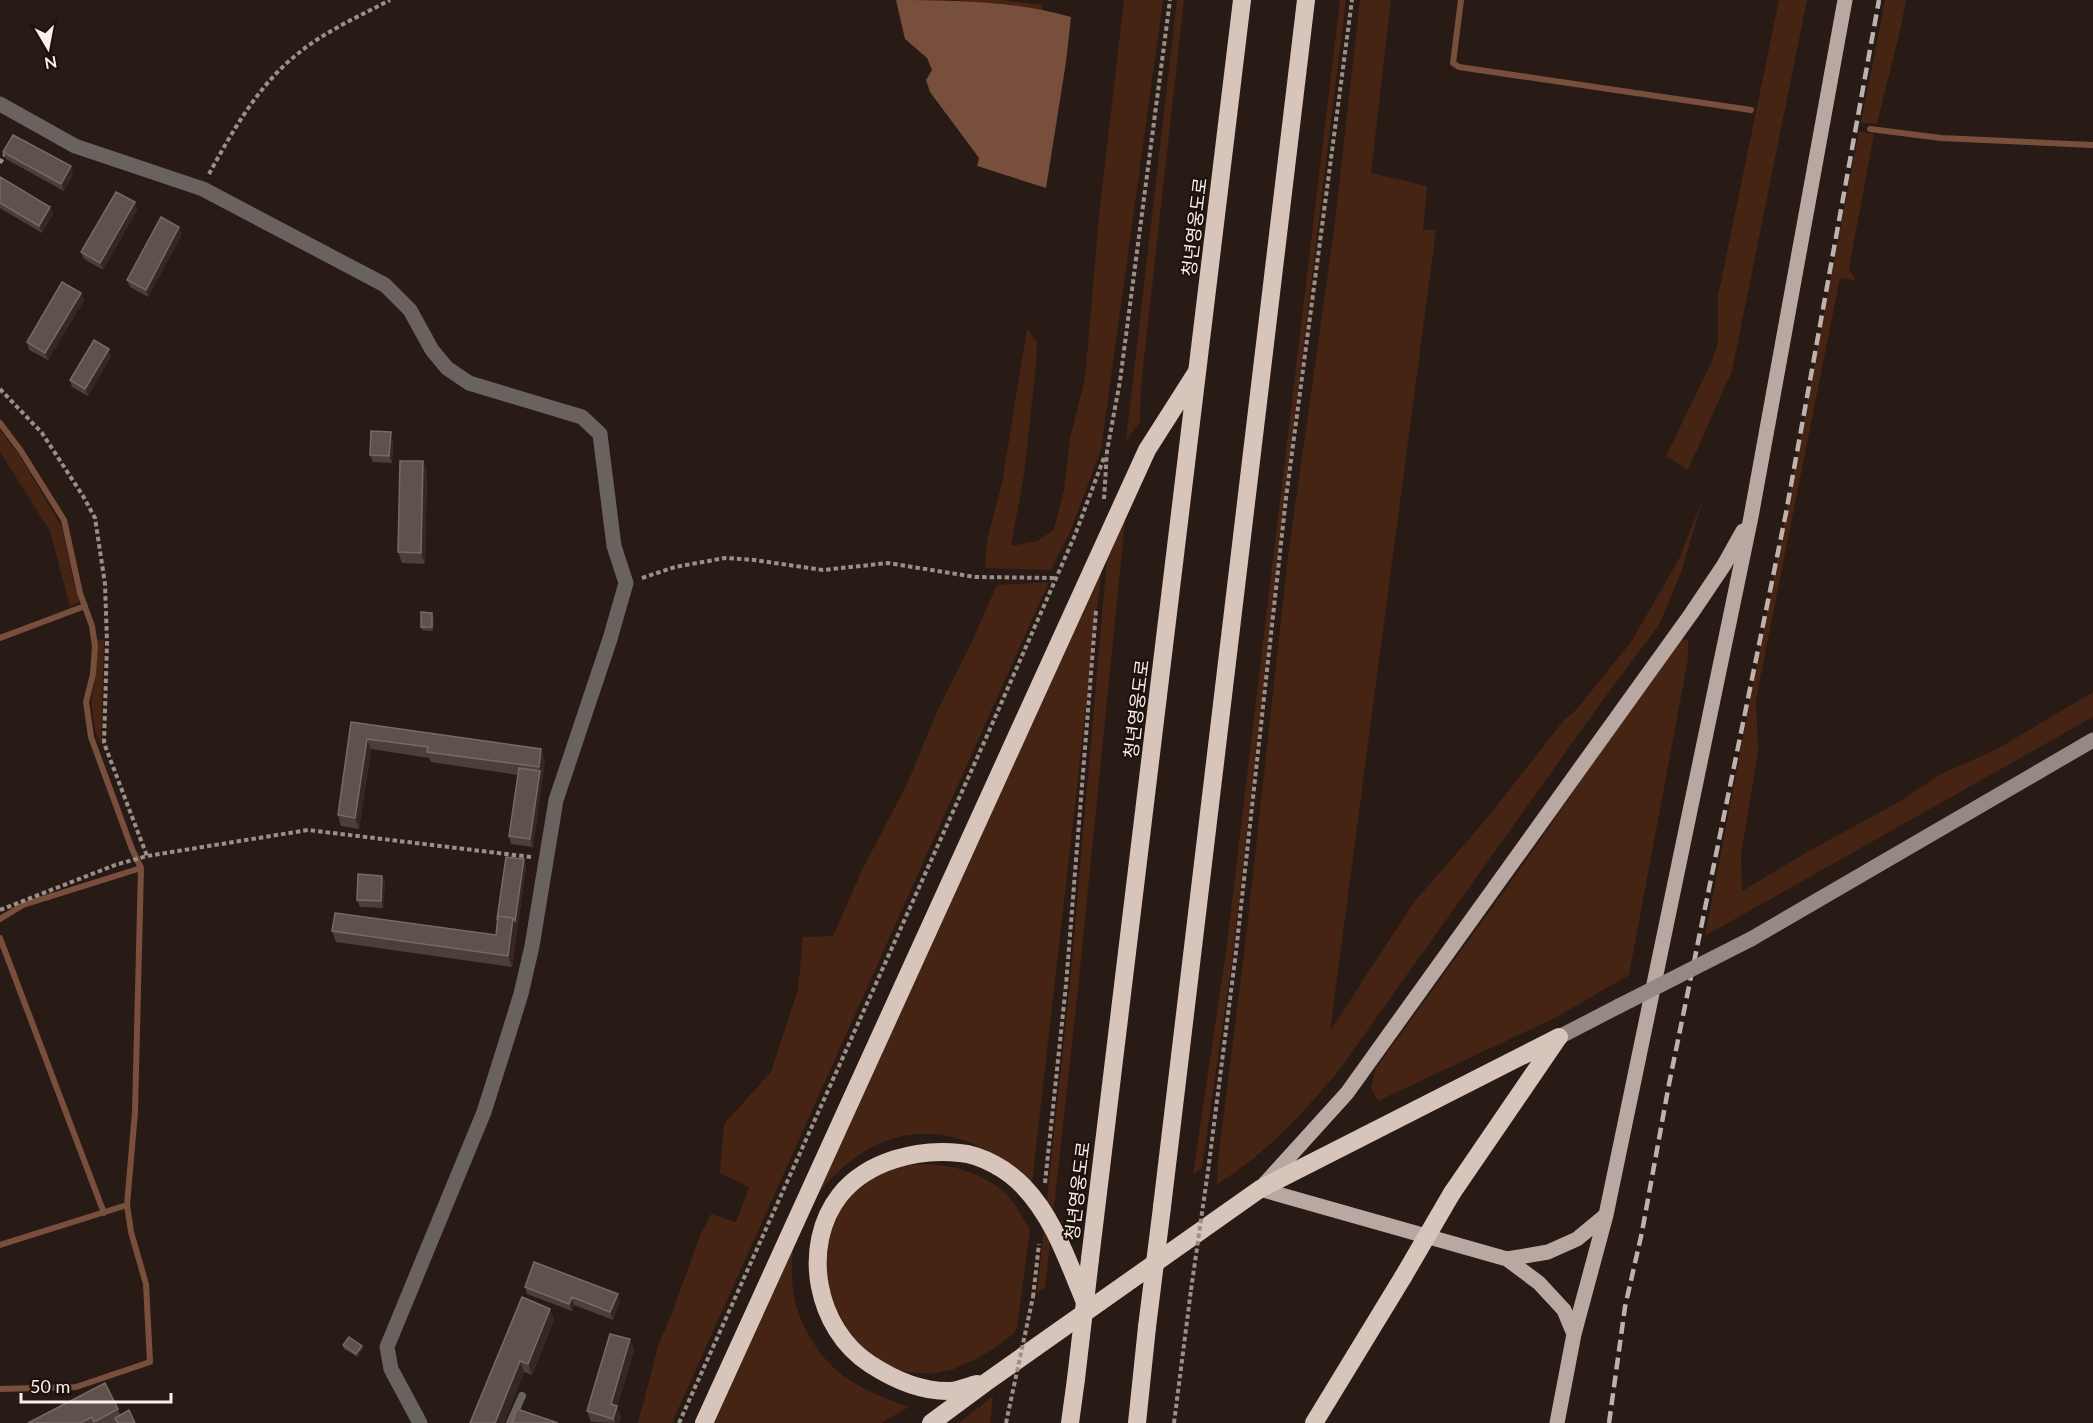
<svg xmlns="http://www.w3.org/2000/svg" width="2093" height="1423" font-family="Lato,'Noto Sans KR',sans-serif">
<style>
.green{fill:#452413}
.water{fill:#784f3c}
.lines{fill:none;stroke-linecap:round;stroke-linejoin:round}
.stream{stroke:#784f3c;stroke-width:6}
.path{stroke:#9b8f8a;stroke-width:4;stroke-dasharray:4.5 3;stroke-linecap:butt}
.lane{stroke:#6a625f;stroke-width:8}
.street{stroke:#6a625f;stroke-width:15}
.secondary{stroke:#968984;stroke-width:15}
.primary{stroke:#b8a8a1;stroke-width:15}
.highway{stroke:#d7c4bb;stroke-width:18}
.rail{stroke:#bdb2ad;stroke-width:4.5;stroke-dasharray:12 6;stroke-linecap:butt}
.path-bridge{stroke:#9b8f8a;stroke-width:4;stroke-dasharray:4.5 3;stroke-linecap:butt}
.secondary-bridge{stroke:#968984;stroke-width:15}
.highway-bridge{stroke:#d7c4bb;stroke-width:18}
.wall{fill:#4c3e38}
.shaded-wall{fill:#362821}
.building{fill:#5f514b;stroke:#776a64;stroke-width:1.5}
.labels{text-anchor:middle;dominant-baseline:central;stroke-width:4.5;stroke-linejoin:round;paint-order:stroke}
.street-label{font-size:18px;fill:#faf0ec;stroke:#1e110b}
</style>
<rect width="100%" height="100%" fill="#281a14"/>
<path class="green" d="M956 0H1003L1043 5 1042 11Z
M1124 0H1163L1101 450 1070 532 1051 570 985 568 987 540 1002 483 1027 329 1037 342 1036 365 1024 475 1011 546 1038 541 1054 529 1064 490 1070 439 1085 379 1100 206Z
M1177 0H1184L1141 386 1140 422 1126 440Z
M1340 0H1346L1284 505 1233 954 1202 1168 1193 1174 1226 952Z
M1360 0H1391L1371 173 1427 186 1423 230H1436L1330 1031 1414 902 1488 817 1564 720 1576 710 1631 642 1679 559 1703 498 1682 570 1659 625 1603 700 1337 1073C1302 1114 1264 1156 1217 1184L1218 1160 1245 946 1288 557 1334 230Z
M1779 0H1807L1732 371 1688 470 1666 456 1712 361 1718 343V296Z
M1885 0H1906L1901 27 1877 124 1861 123Z
M1859 131 1874 134 1849 268 1855 280 1840 278 1756 699 1758 751 1741 855 1742 891 1807 852 1897 803 1941 774 1997 749 2093 692V717L1705 936Z
M0 430 20 456 62 527 74 584 80 602 70 607 50 531 0 452Z
M1126 512 1078 989 1045 1288 1037 1292 1070 982 1110 524Z
M1102 566 1032 1183C959 1116 881 1115 818 1194Z
M1049 582 672 1423H638L658 1346 672 1313 701 1233 711 1214 736 1222 749 1187 720 1173 724 1124 771 1072 798 989 803 937 833 936 862 870 907 784 939 707 968 650 997 585Z
M97 639 104 640 101 744 95 730 91 701 96 675Z
M1682 639 1688 640V659L1629 975 1555 1018 1378 1101 1371 1089 1376 1068 1527 859 1676 643Z
M929 1164C958 1166 988 1175 1009 1197 1017 1206 1023 1219 1030 1229L1017 1328 1012 1335 993 1349 976 1359 954 1369 931 1374 908 1372 885 1367 864 1354 833 1313 824 1259 833 1216 862 1182 903 1165Z
M793 1247C793 1256 791 1266 792 1275 792 1310 810 1345 835 1369 855 1387 884 1398 909 1407L881 1423H713Z
M993 1396 990 1423H959Z"/>
<path class="water" d="M896 0C951 0 1018 1 1071 17L1066 62 1046 188 977 166 979 158 930 92 926 80 932 70 927 58 905 39Z"/>
<g class="lines">
<path class="stream" d="M1461 0 1453 63 1459 67 1751 110
M1870 129 1941 138 2093 145
M0 423 21 451 64 520 80 593 92 626 95 646 93 674 86 702 91 737 132 849 141 868 135 1112 127 1205 131 1232 146 1284 150 1362 76 1387 0 1389
M0 638 85 606
M0 919 23 905 141 868
M0 938 104 1213
M0 1245 127 1205"/>
<path class="path" d="M0 163 6 153
M209 174C232 132 257 87 295 56 323 32 358 17 390 0
M0 389 42 433 83 496 95 518 105 584 107 643 104 743 147 856
M1104 499 1107 451 1120 381 1170 0
M642 578 675 567 725 558 754 560 823 570 888 563 975 577 1056 578
M0 910 115 865 147 856 308 830 531 857
M1208 1171 1236 952 1286 498 1352 0
M1045 1183 1066 985 1096 611
M1033 1297 1039 1244
M679 1423 986 738 1075 535 1105 455
M1174 1423 1191 1290"/>
<path class="lane" d="M510 1423 522 1396"/>
<path class="street" d="M0 104 75 146 203 189 385 285 410 310 432 350 447 368 469 383 582 417 600 434 614 546 626 583 610 639 556 800 532 946 521 994 503 1052 484 1112 387 1347 391 1369 420 1423"/>
<path class="secondary" d="M1751 939 2093 740
M1559 1037 1619 1006"/>
<path class="primary" d="M1507 1259 1548 1252 1577 1239 1606 1215
M1574 1334 1564 1310 1539 1283 1507 1259 1260 1189 1347 1093 1691 614 1724 565 1743 531
M1557 1423 1574 1334 1606 1215 1751 517 1845 0"/>
<path class="highway" d="M1452 1193 1558 1038
M1162 1207 1306 0
M1090 1259 1242 0
M977 1384C969 1386 959 1390 951 1391 922 1392 893 1379 870 1364 816 1329 800 1246 840 1195 867 1161 918 1148 960 1153 982 1155 1008 1170 1023 1186 1054 1218 1068 1262 1085 1302
M704 1423 1147 450 1196 373
M931 1423 985 1383 1260 1189 1559 1037
M1070 1423 1076 1379
M1137 1423 1147 1327
M1314 1423 1403 1277"/>
<path class="rail" d="M1609 1423 1625 1307 1642 1232 1669 1084 1786 513 1879 0"/>
<path class="path-bridge" d="M1191 1290 1208 1171
M1006 1423 1033 1297"/>
<path class="secondary-bridge" d="M1619 1006 1751 939"/>
<path class="highway-bridge" d="M1403 1277 1452 1193
M1147 1327 1162 1207
M1076 1379 1090 1259"/>
</g>
<path class="wall" d="M3 152 73 174 64 191 6 159Z
M0 177 50 207 53 214 42 233 0 208Z
M135 202 137 210 103 270 84 259 81 252Z
M179 227 182 234 148 297 130 287 127 280Z
M81 293 84 300 48 360 29 350 27 342Z
M111 356 88 396 72 387 70 380Z
M393 440 392 463 373 462 370 455Z
M423 461 427 472 425 564 402 563 398 552Z
M434 616 433 631 422 630 421 627Z
M351 722 545 760 533 847 511 844 509 836 518 775 431 762 429 758 371 749 359 829 341 826 338 815Z
M524 859 526 867 512 967 336 942 332 931 496 935 498 921 497 919Z
M382 876 385 883 383 908 360 907 357 900Z
M525 1287 620 1301 613 1320 574 1305 572 1311 527 1294Z
M550 1309 554 1320 532 1375 524 1372 504 1423H470Z
M630 1339 634 1350 617 1407 621 1417 619 1423 591 1422 587 1411Z
M343 1345 362 1346 363 1349 358 1357 344 1349Z
M118 1409 120 1415 135 1423H28Z"/>
<path class="shaded-wall" d="M71 166 73 174 64 191 61 184Z
M135 202 137 210 103 270 100 263Z
M50 207 53 214 42 233 39 226Z
M179 227 182 234 148 297 146 290Z
M81 293 84 300 48 360 45 353Z
M109 349 111 356 88 396 85 389Z
M391 432 393 440 392 463 389 456Z
M423 461 427 472 425 564 421 553Z
M432 613 434 616 433 631 432 627Z
M367 739 371 749 359 829 355 818Z
M541 749 545 760 533 847 530 839 540 771 539 767Z
M524 859 526 867 512 967 508 956 513 918Z
M382 876 385 883 383 908 381 901Z
M618 1294 620 1301 613 1320 610 1312Z
M572 1297 574 1305 572 1311 569 1304Z
M550 1309 554 1320 532 1375 528 1364Z
M630 1339 634 1350 617 1407 621 1417 619 1423H615L611 1404Z
M362 1346 363 1349 358 1357 356 1354Z
M520 1361 524 1372 504 1423H495Z"/>
<path class="building" d="M13 135 71 166 61 184 3 152Z
M0 177 50 207 39 226 0 203Z
M116 192 135 202 100 263 81 252Z
M161 217 179 227 146 290 127 280Z
M62 282 81 293 45 353 27 342Z
M94 340 109 349 85 389 70 380Z
M371 431 391 432 389 456 370 455Z
M400 461H423L421 553 398 552Z
M421 612 432 613V627H421Z
M351 722 541 749 539 767 427 752 428 747 367 739 355 818 338 815Z
M519 768 540 771 530 839 509 836Z
M506 857 524 859 515 921 513 918 498 916V919H497Z
M358 874 382 876 381 901 357 900Z
M335 913 496 935 498 916 513 918 508 956 332 931Z
M534 1262 618 1294 610 1312 572 1297 569 1304 525 1287Z
M522 1297 550 1309 528 1364 520 1361 495 1423H470Z
M610 1334 630 1339 611 1404 617 1406 613 1419 587 1411Z
M349 1337 362 1346 356 1354 343 1345Z
M105 1383 118 1409 94 1422 92 1417 80 1423H28Z
M517 1409 558 1423H512Z
M129 1410 135 1423H118L115 1418Z"/>
<g class="labels">
<g class="street-label">
<text transform="translate(1194 227) rotate(-83)">청년영웅도로</text>
<text transform="translate(1136 709) rotate(-83)">청년영웅도로</text>
<text transform="translate(1077 1191) rotate(-83)">청년영웅도로</text>
</g>
</g>
<g transform="translate(48 48) rotate(170)" stroke="#1e110b" stroke-width="4.5" paint-order="stroke">
<path d="M0-4.5L10 22L0 15L-10 22Z" fill="#faf0ec"/>
<text y="-9" font-size="16" font-weight="bold" text-anchor="middle" fill="#faf0ec">N</text>
</g>
<path d="M21 1393v9h150v-9" fill="none" stroke="#faf0ec" stroke-width="3"/>
<text x="30" y="1393" font-size="18" fill="#faf0ec" stroke="#1e110b" stroke-width="4.5" paint-order="stroke">50 m</text>
</svg>
